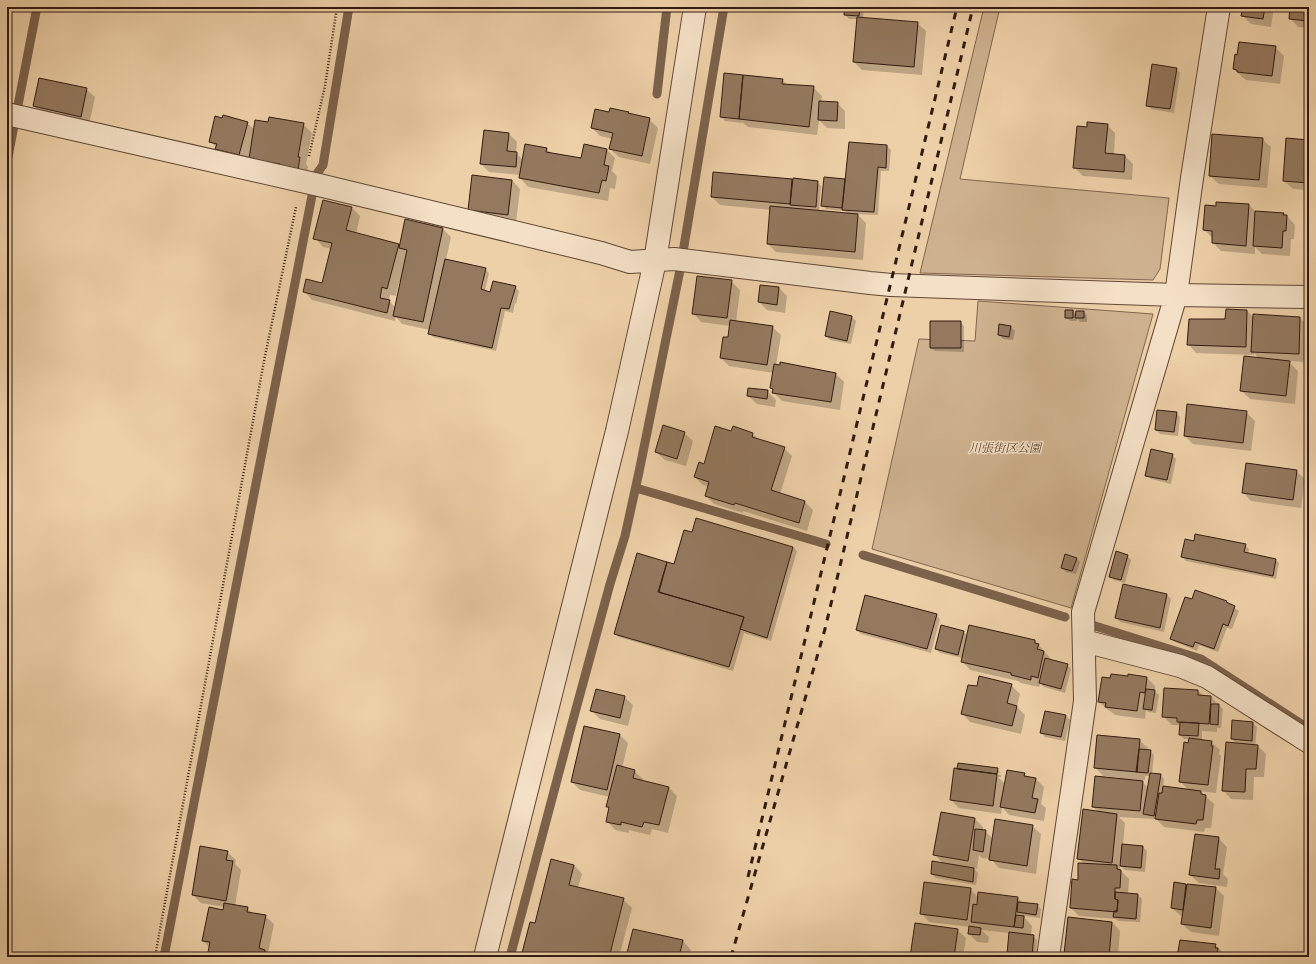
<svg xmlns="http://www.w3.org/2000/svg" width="1316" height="964" font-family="'Gentium Book Plus','Noto Serif JP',serif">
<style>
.green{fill:#ceb18e;stroke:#80664f}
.shadow{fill:#0003;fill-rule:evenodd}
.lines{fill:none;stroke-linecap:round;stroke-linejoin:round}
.stream{stroke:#7c624c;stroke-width:9}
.building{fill:#94795f;stroke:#321b10}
.minor-casing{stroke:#614836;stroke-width:24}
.path{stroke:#321b10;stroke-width:2.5;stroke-dasharray:1 2;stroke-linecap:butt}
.minor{stroke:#f4e0c6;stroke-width:22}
.rail{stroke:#321b10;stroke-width:3;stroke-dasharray:7 7;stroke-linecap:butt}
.labels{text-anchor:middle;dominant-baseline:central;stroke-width:3;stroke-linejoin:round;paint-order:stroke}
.park-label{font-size:12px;font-style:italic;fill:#614836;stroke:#f4e0c6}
</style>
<rect width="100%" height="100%" fill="#eed0a8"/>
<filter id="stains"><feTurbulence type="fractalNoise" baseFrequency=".005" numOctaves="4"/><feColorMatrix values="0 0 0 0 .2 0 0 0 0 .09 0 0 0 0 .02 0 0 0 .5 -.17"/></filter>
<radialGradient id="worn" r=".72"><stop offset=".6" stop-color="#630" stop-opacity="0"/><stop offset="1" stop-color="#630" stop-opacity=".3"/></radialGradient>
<path class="green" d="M984 7H1000L960 179 1169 198 1160 269 1153 280 920 273Z
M978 301 1153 314 1071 608 872 549 919 339 975 341Z"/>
<path class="shadow" d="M846 7H864L863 19 917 23 926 31 922 75 862 70 854 62 858 19H849L845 15Z
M1242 7H1274L1271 27 1251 24 1242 15 1243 8Z
M1291 7H1309V28L1298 27 1290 18Z
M1275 47 1284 56 1280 84 1246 80 1242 77 1234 69Z
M1176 69 1180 73 1174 113 1151 109 1147 105Z
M782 80 788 85 813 87 822 96 821 102 837 103 845 111V129L827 128 819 120 817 135 748 127 742 122V123L725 121 721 117Z
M86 89 95 97 89 125 42 114 34 106Z
M628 112 631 115 649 119 658 128 650 164 619 157 610 149 613 139 600 136 592 128 609 113Z
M247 123 255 130 269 123 303 124 312 133 306 164 308 167 306 178 258 167 249 158 247 163 225 157 210 141Z
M1107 125 1115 133 1114 155 1125 156 1133 164 1132 180 1083 176 1074 167 1088 128Z
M509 134 517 142 516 153 523 160 546 149 551 153 582 159 606 149 615 158 612 171 617 176 615 189 610 188 608 201 528 187 520 178V175L489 172 481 164Z
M1262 139 1271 147 1267 188 1219 184 1210 176Z
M1309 141V190L1293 189 1284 181Z
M887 146 891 150 889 171H881L878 215 857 214 866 223 863 260 776 252 768 244 771 210 720 205 712 197 792 180 793 181 817 182 821 186 819 211 848 214 845 211 826 209 822 205 825 178 846 180Z
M512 180 520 189 516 223 469 210Z
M1217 203 1249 205 1256 212 1283 214 1287 216 1295 225 1294 239H1291L1290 256 1262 254 1255 247V254L1221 251 1213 243V238L1204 230 1216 208Z
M352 208 360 216 356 234 398 245 400 246 442 228 451 237 446 260 485 269 489 273 485 291 491 293 515 287 519 291 516 304 515 303 513 313 505 311 496 351 433 337 429 333 430 330 402 324 396 317 395 321 312 300 304 291 323 284 332 249 323 247 315 238ZM399 282 401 283 396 308 389 301 390 295 396 296Z
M731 281 740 290 736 322 772 327 781 335 776 366 836 374 844 382 840 410 782 401 773 392 774 390 771 388 774 373 729 366 721 358 729 338 730 326 701 322 693 313Z
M779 288 787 296 785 313 767 310 759 302Z
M1073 311 1076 315 1084 312 1087 316V322H1080L1077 318V321H1070L1066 317Z
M1247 311 1254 318H1300L1308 326 1307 362 1288 361 1298 371 1295 404 1250 399 1241 390 1259 359 1254 353V355L1196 353 1188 344 1226 320Z
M852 317 856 321 851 344 830 340 826 336Z
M960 322 964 326V352L935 351 931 348Z
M1011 327 1015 331 1013 340 1003 339 999 335Z
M767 391 776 400 775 407 757 404 748 396Z
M1246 412 1255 421 1251 451 1193 444 1185 436Z
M1176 413 1180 417 1178 436 1160 434 1156 430Z
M732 432 752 433 759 440 784 448 792 456 780 494 805 502 813 510 807 531 743 511V513L714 504 706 496 709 487 703 485 695 477Z
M684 433 693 441 686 466 665 460 656 452Z
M1172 455 1176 459 1171 484 1151 479 1147 475Z
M1296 471 1305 479 1301 508 1251 501 1243 492Z
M693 533 793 547 797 551 771 641 744 633 733 671 619 637 615 633 638 555 674 565Z
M1194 542 1245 545 1249 549 1248 554 1275 559 1279 563 1276 579 1186 561 1182 557Z
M1127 556 1131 560 1125 583 1114 580 1110 576Z
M1076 558 1080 562 1076 574 1066 572 1062 568Z
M1123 586 1167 595 1171 599 1164 632 1120 622 1116 618Z
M1192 600 1226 602 1239 611 1232 629 1227 628 1218 652 1199 645 1197 651 1175 642 1171 639Z
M936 615 940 619 931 653 861 634 857 630Z
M963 632 968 636 1035 641 1052 660 1067 665 1071 669 1065 693 1044 687 1041 684H1040L1039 687 1021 683 1018 681 970 670 962 661 963 658 940 653 936 649Z
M1147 678 1155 686V691L1159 695 1156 713 1148 712 1146 710 1145 719 1115 715 1110 711 1108 710 1099 702Z
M1011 685 1020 694 1017 707 1025 715 1021 734 970 722 962 713 978 688Z
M1198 691 1204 696 1211 697 1223 709 1221 728H1217V732L1202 731V740L1211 742 1220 750 1219 754 1221 756 1216 793 1200 791 1214 804 1211 828H1205L1204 832 1164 827 1156 819 1119 817 1125 823 1123 845 1143 847 1147 851 1145 872 1125 870 1120 865V870L1129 879 1128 894 1138 895 1142 899 1140 922 1118 921 1116 919 1079 916 1071 908 1084 864 1078 858 1099 812 1093 807 1121 780V778L1103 776 1095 767 1139 740 1148 748V750L1150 751 1154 755 1152 774 1160 775 1164 779 1163 787 1189 791 1180 781 1190 739H1184L1180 735 1181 725H1172L1163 716ZM1145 776H1150L1148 788 1141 780H1145Z
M624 697 633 705 628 726 600 719 592 711Z
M1066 716 1070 720 1065 741 1045 737 1041 733Z
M1253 723 1257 727 1255 746H1258L1266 754 1264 777H1254L1253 800 1231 799 1223 790 1237 744 1232 739Z
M620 735 628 743 622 768 634 771 643 779 642 781 669 788 677 796 668 833 652 829 650 835 629 830V833L615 830 607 821 610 809 607 806 610 797 580 790 572 782Z
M959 764 997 769 1001 773 962 768V770L1001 775V777H998L1005 784 1008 771 1024 774 1028 777 1036 779 1044 787 1041 804 1046 808 1044 821 1009 815 1002 807 1001 814 959 808 951 800 955 769 958 770Z
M975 819 983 827V831H985L993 839 1032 826 1041 834 1036 874 999 868 991 859 982 858 979 855 977 869 973 868 978 873 976 885 936 878 932 874 944 864 935 855Z
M1218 838 1227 847 1223 874 1228 879 1227 887 1199 883 1190 875Z
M227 852 236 860 235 864 241 870 235 906 247 908 253 914 265 916 274 924 268 954 271 957H208L210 948 203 941 223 911 224 907 201 903 193 895Z
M574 865 582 874 578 888 623 899 632 908 619 957H522L535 924Z
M1175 883 1216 888 1224 896 1219 936 1191 932 1182 924 1183 916H1181L1172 908Z
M970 889 978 897 1018 898 1023 903 1037 905 1041 909 1040 918 1025 916V918L1032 926 1031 935 1033 936 1037 940 1036 957H1012L1008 954 1010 933 981 930 989 937 988 943 977 942 969 934 970 927 929 922 921 913Z
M1112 922 1120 931 1118 957H1068L1065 954Z
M634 930 683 941 691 950 689 957H628Z
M957 930 966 938 963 957H911Z
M1215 945 1224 953 1225 957H1178Z"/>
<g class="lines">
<path class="stream" d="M657 94 667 7
M7 162 37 7
M636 488 826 544
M863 555 1065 617
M1092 625 1201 659 1309 729
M164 957 316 175 323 165 349 7
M510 957 570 731 610 584 625 536 639 472 680 270 724 7"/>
</g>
<path class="building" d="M845 7H860L859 16 844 15Z
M1243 7H1265L1263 19 1241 16Z
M1290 7H1309V21L1289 19Z
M857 17 918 22 914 67 853 62Z
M1239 42 1276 46 1272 76 1237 72V70L1233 69 1235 54 1237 55Z
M1152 64 1177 68 1170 109 1146 106Z
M724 73 743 75 739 119 720 117Z
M743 75 783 79 782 84 814 86 809 127 739 119Z
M39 78 87 88 81 117 33 106Z
M819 101 838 102 837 121 818 120Z
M610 108 629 112 628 113 650 118 642 156 609 149 613 133 591 128 595 109 609 112Z
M223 115 248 122 239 155 215 149 217 144 209 142 215 116 222 118Z
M269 117 304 123 298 157H300L298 170 280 166V164L249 159 255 120 268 122Z
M1087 122 1108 124 1105 153 1125 155 1124 172 1073 168 1077 126 1087 127Z
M484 130 509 133 507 151 517 152 516 167 480 164Z
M1212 134 1263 138 1259 180 1209 176Z
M1286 138 1309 140V183L1283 181Z
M849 142 887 145 886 168 878 167 874 212 842 210Z
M525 144 547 148 546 152 581 158 584 144 607 149 604 165 609 166 606 181 602 180 599 193 519 178Z
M713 172 792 179 790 204 711 197Z
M472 175 512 180 508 215 468 210Z
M824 177 845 179 842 208 821 206Z
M793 178 818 181 816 207 790 205Z
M323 200 352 207 346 230 399 244 387 289 382 287 380 298 390 300 387 313 303 292 306 279 322 283 332 243 313 239Z
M1216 202 1249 204 1246 246 1212 243V231L1203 230 1205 205 1216 206Z
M770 206 858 214 855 252 767 244Z
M1255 211 1284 213 1283 215H1287L1286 231H1283L1282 248 1253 246Z
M405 219 443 228 423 322 393 316 407 250 399 248Z
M445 259 486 268 481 289 490 292 493 281 516 286 509 309 501 308 492 348 428 334Z
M697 276 732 280 727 318 692 314Z
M760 285 779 287 777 305 758 302Z
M1226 309 1247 310 1246 347 1187 345 1189 319H1225Z
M1065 310H1073V318H1065Z
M830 311 852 316 847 341 825 336Z
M1076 311H1084V318H1075Z
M1253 314 1300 317 1299 354 1251 352Z
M730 320 773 326 767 365 720 358 723 337H728Z
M930 321H961V348H930Z
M999 324 1011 326 1009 337 998 335Z
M1244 356 1290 361 1286 396 1240 391Z
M780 362 836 373 831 402 772 393 773 389 770 388 774 364 780 365Z
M748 388 768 390 767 399 747 396Z
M1187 404 1247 411 1243 443 1184 436Z
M1157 410 1177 412 1174 432 1155 430Z
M663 425 685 432 677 459 655 452Z
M715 426 731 431 733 426 753 433 752 437 785 447 771 490 805 501 799 523 735 503 734 505 705 496 709 482 694 477 699 462 704 464Z
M1151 449 1173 454 1167 480 1145 476Z
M1246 463 1297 470 1293 500 1242 493Z
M696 518 793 547 767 638 740 629 744 617 659 592 667 562 674 564 684 530 692 532Z
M1195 534 1246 544 1244 552 1276 559 1273 576 1181 557 1185 539 1194 541Z
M1116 551 1128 555 1121 580 1109 577Z
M637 553 667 562 658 592 744 617 729 667 614 634Z
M1065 554 1077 558 1072 571 1061 568Z
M1123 584 1167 594 1160 628 1115 618Z
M1195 590 1227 601 1226 602 1235 606 1228 626 1223 624 1214 649 1195 642 1193 647 1170 639 1185 597 1192 599Z
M865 595 937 614 927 649 856 630Z
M941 625 964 631 958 655 935 649Z
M969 625 1035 640V643L1039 644 1037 649 1044 651 1038 678 1031 676V680L1011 675V673L961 662Z
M1045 658 1068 664 1061 689 1039 683Z
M1111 674 1128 676V674L1147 677 1145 693 1140 692 1137 711 1105 707 1106 703 1098 702 1102 677 1110 678Z
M979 676 1012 684 1007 703 1017 706 1012 726 961 714 968 685 977 686Z
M1164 688 1198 690V695L1211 696 1209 724 1177 722V718L1162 717Z
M596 689 625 696 620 718 590 711Z
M1146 689 1155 690 1152 710 1143 709Z
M1211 704H1219L1218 725 1210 724Z
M1045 711 1066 715 1061 737 1040 733Z
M1232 720 1253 722 1252 741 1231 739Z
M1180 722 1199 723 1198 736 1179 735Z
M584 726 620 734 607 790 571 782Z
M1097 735 1140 739 1137 772 1094 768Z
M1189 738 1212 741 1211 746H1213L1208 785 1179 782 1184 742 1188 743Z
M1226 742 1258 745 1256 769H1246L1245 792 1222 791Z
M1139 749 1151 750 1148 773 1136 772Z
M958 763 998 768 997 774 957 769Z
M617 765 635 770 633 778 669 787 659 825 644 822 642 827 621 822V825L606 822 609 807H606Z
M954 768 997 774 993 806 950 800Z
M1007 770 1025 773 1024 776 1036 778 1032 798 1038 799 1035 813 1000 807Z
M1150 773 1161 774 1154 816 1143 814Z
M1095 776 1143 781 1140 811 1092 807Z
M1163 786 1201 791V794L1206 795 1203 820H1197L1196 824 1155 819 1159 793H1162Z
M1083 809 1117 814 1112 863 1077 859Z
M941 812 975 818 968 861 933 855Z
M995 819 1033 825 1027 866 989 860Z
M975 829 986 830 983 852 973 850Z
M1195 834 1219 837 1215 869H1220L1219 879 1189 875Z
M1122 844 1143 846 1141 868 1120 866Z
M200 846 228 851 226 860 233 861 226 901 192 895Z
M551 859 574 865 569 885 624 898 610 954 614 955V957H521L530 922 535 923Z
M932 861 974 868 973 882 931 874Z
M1078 863 1117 865V869L1121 870 1120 888H1115V899L1118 900 1117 912 1070 908 1072 879 1078 880Z
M924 882 971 888 967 920 920 914Z
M1174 882 1186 884 1183 910 1171 908Z
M1187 884 1216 887 1211 928 1181 924Z
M978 892 1018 897 1014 927 971 922 973 904 977 905Z
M1115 892 1138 894 1136 919 1113 917 1114 911H1117L1118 900 1115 899Z
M1018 902 1038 904 1036 915 1017 912Z
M224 903 248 907 247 912 266 915 259 948 265 950 264 957H207L210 942 202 941 209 907 223 910Z
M1016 915 1024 916 1023 928 1014 927Z
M1068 917 1112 922 1109 957 1064 954Z
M915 923 958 929 954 957 947 956V957H910Z
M969 926 981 928 980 935 968 934Z
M633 929 683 940 679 957H626Z
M1009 932 1034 935 1032 956 1007 954Z
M1180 940 1216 944 1215 948H1218L1217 957H1177Z"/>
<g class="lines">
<g class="minor-casing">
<path id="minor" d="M7 114 319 185 601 253 630 262 674 259 870 283 891 285 1176 295 1309 297
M1084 641 1180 666 1207 677 1309 742
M485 957 617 431 655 261 695 7
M1048 957 1085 701 1083 612 1176 295 1192 178 1219 7"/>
</g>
<path class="path" d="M309 156 325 86 337 7
M155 957 264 361 296 207"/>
<use href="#minor" class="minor"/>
<path class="rail" d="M748 877 957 7
M731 957 825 629 973 7"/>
</g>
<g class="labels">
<g class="park-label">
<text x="1005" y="447">川張街区公園</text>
</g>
</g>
<rect width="1316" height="964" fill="none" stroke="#eed0a8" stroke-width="24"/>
<rect x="8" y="8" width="1300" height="948" fill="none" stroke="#321b10" stroke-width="2"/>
<rect x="12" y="12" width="1292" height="940" fill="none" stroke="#321b10"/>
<rect width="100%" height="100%" filter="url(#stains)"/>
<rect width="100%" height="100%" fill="url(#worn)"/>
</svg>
